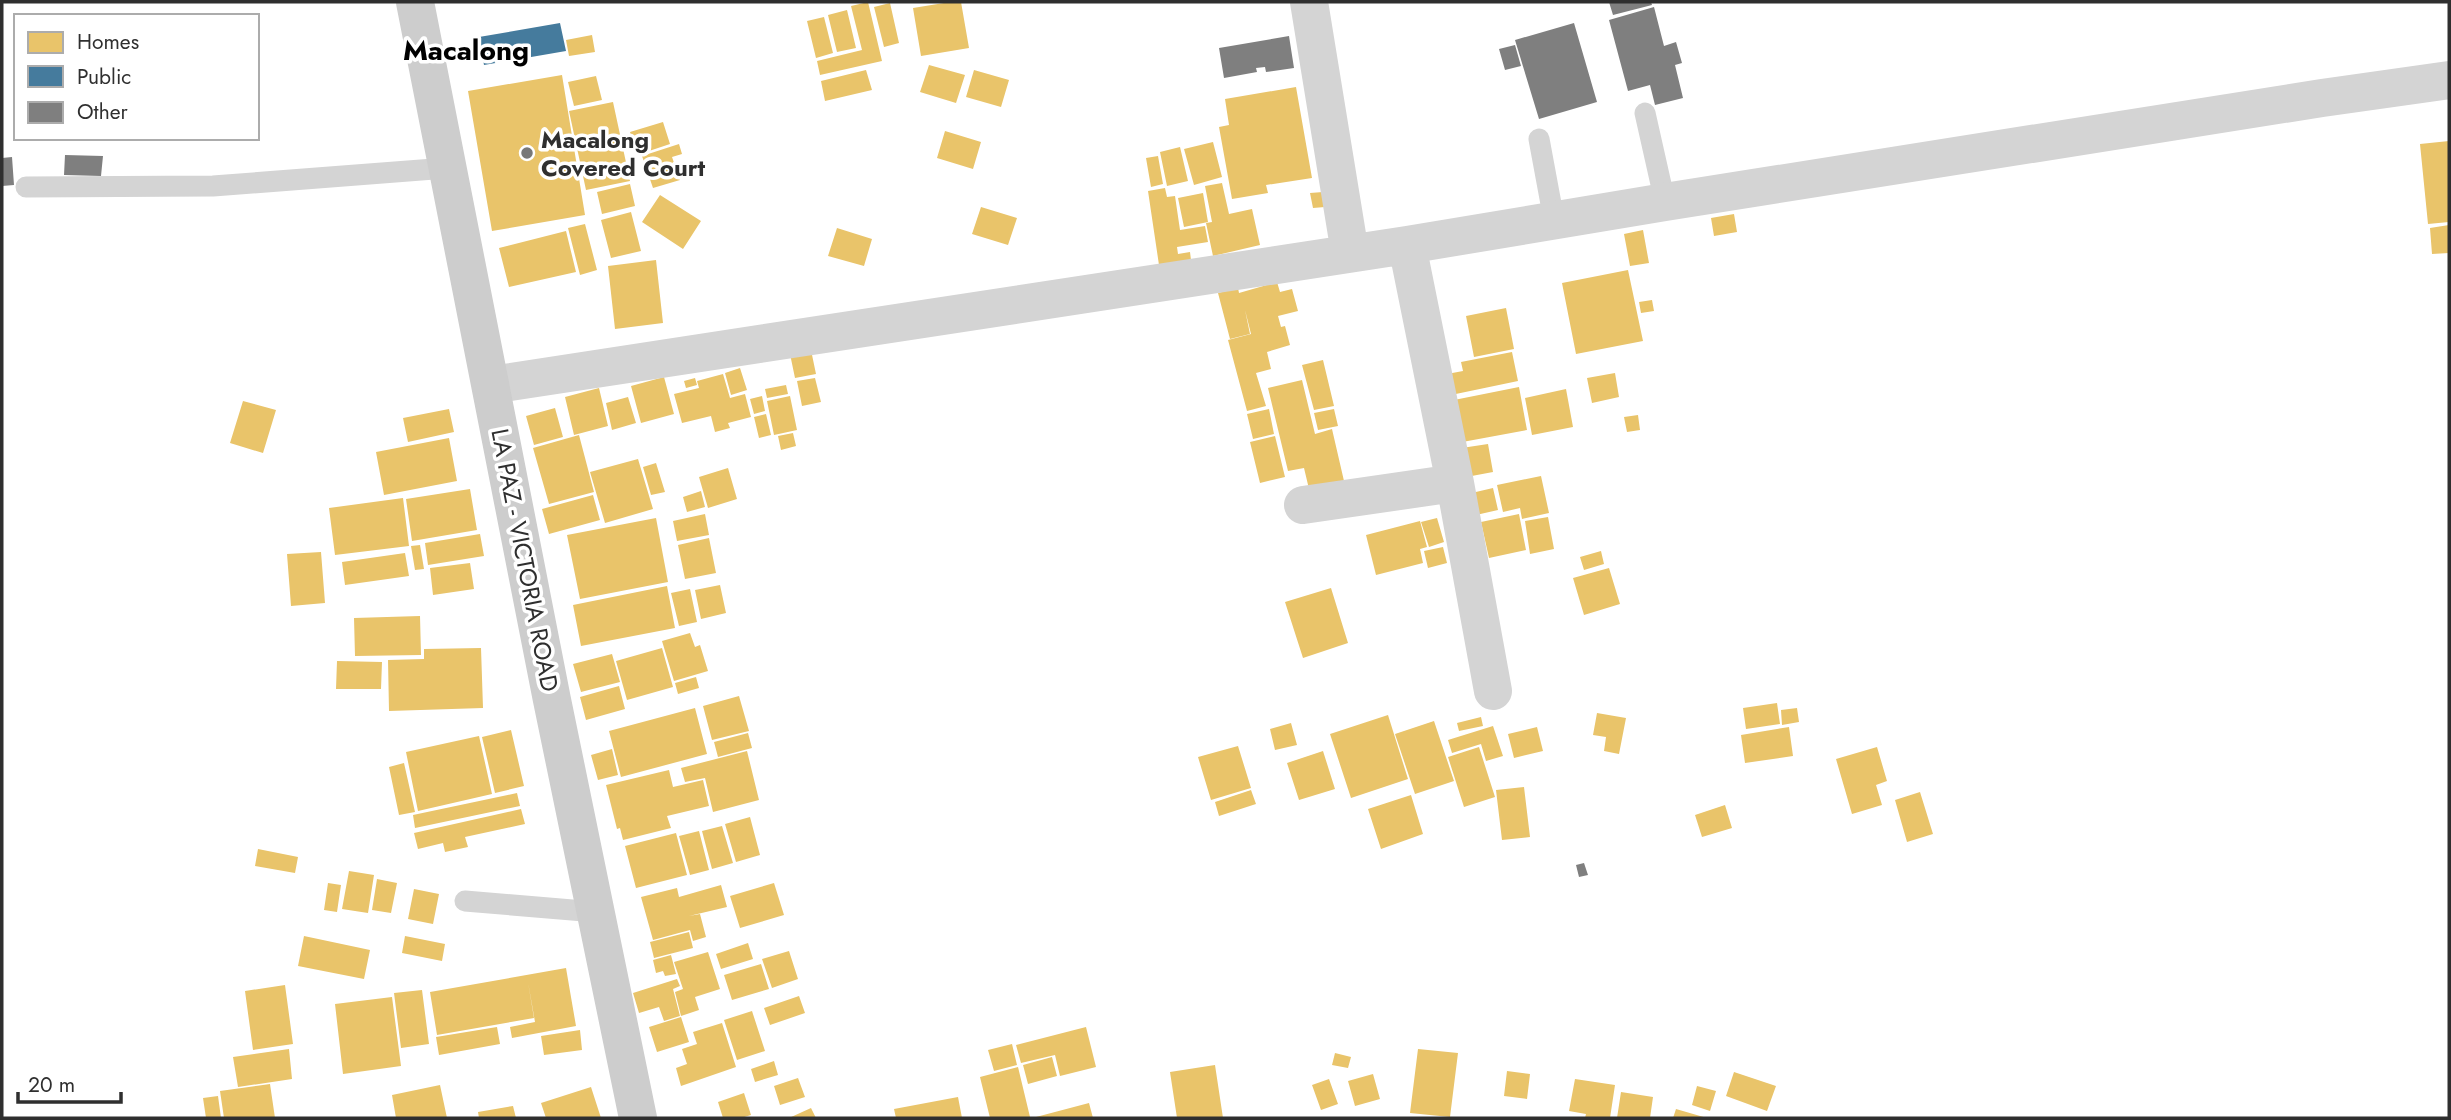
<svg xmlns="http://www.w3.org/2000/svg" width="2451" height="1120" font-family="Jost,sans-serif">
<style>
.homes{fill:#e9c46a}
.public{fill:#457b9d}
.building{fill:#7f7f7f}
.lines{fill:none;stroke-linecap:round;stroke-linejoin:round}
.lane{stroke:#d4d4d4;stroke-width:21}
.street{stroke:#d4d4d4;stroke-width:38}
.secondary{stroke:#cdcdcd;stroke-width:38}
.poi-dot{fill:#787878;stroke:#fff;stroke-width:2.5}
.labels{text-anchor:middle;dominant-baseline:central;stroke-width:7;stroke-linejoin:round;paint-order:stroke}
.poi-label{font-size:24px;font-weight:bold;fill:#2f2f2f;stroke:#fff;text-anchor:start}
.street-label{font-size:24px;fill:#2f2f2f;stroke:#fff}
.quarter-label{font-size:28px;font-weight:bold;fill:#000;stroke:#fff}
</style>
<rect width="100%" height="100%" fill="#fff"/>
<path class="homes" d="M868 2 882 61 820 75 817 61 862 50 851 6Z
M950 2H961L969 48 921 56 913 8Z
M890 3 899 43 884 47 874 7Z
M847 10 856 48 837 52 828 15Z
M824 17 833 53 816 58 807 21Z
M592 35 595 52 569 56 566 40Z
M929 65 965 75 956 103 920 92Z
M866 70 872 90 825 101 821 81Z
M974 70 1009 80 1001 107 966 97Z
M562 75 585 215 492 231 468 91Z
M596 76 602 100 574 106 568 82Z
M1296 87 1312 178 1266 185 1268 193 1232 199 1219 127 1229 125 1225 99Z
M613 102 630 181 586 190 569 111Z
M663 122 670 144 637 155 630 132Z
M945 131 981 142 973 169 937 158Z
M2449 141V222L2428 224 2420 144Z
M1213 142 1222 177 1194 185 1184 149Z
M679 144 682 154 672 157 680 180 653 188 642 156Z
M1180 147 1188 181 1167 186 1160 152Z
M1158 156 1163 184 1151 187 1146 158Z
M1222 183 1229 214 1252 209 1260 245 1213 256 1206 223 1212 222 1205 186Z
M630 184 635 206 602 214 597 192Z
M1165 188 1167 197 1175 196 1180 230 1205 226 1208 242 1177 247 1178 254 1190 252 1191 260 1159 265 1148 191Z
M1323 192 1325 207 1313 208 1310 193Z
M1203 193 1208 222 1184 227 1178 198Z
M660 195 701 221 683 249 642 222Z
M981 207 1017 218 1008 245 972 234Z
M631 212 641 251 611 258 601 220Z
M1734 214 1737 232 1714 236 1711 218Z
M585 224 597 270 580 275 568 228Z
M2449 225V253L2432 254 2430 228Z
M837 228 872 239 864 266 828 256Z
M1643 230 1649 263 1630 266 1624 234Z
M566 231 576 272 509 287 499 248Z
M656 260 663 323 615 329 608 266Z
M1628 270 1643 341 1576 354 1562 283Z
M1277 282 1280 292 1292 289 1298 311 1278 316 1281 327 1285 326 1290 345 1267 352 1271 369 1256 373 1266 406 1247 411 1228 340 1251 334 1245 310 1250 334 1230 339 1218 293 1238 288 1239 293Z
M1652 300 1654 311 1641 313 1639 302Z
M1506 308 1514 349 1474 357 1466 316Z
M811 350 816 374 795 378 790 354Z
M1512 352 1518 381 1451 395 1447 374 1463 371 1461 362Z
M1323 360 1334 406 1314 410 1302 365Z
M740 368 747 390 731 395 725 373Z
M1615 373 1619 397 1592 403 1587 378Z
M723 374 730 398 745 394 751 417 728 423 730 428 715 432 711 416 682 423 674 394 699 388 697 381Z
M664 377 674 414 641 423 631 386Z
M695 378 697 385 686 388 684 381Z
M815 378 821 402 802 406 797 381Z
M1302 380 1315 434 1332 429 1344 481 1309 489 1304 468 1288 471 1268 388Z
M786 385 788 394 767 398 765 389Z
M1519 387 1527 430 1457 443 1449 401Z
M599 388 608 426 574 435 565 397Z
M1566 389 1573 427 1532 435 1525 398Z
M762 396 765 411 754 414 750 399Z
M790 396 797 430 774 435 767 401Z
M628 397 636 423 612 430 606 403Z
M243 401 276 410 263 453 230 443Z
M555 408 563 437 534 445 526 416Z
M449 409 454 432 408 442 403 418Z
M1269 409 1274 434 1253 439 1247 414Z
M1334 409 1338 426 1318 430 1314 413Z
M766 414 771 435 759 438 754 417Z
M1638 415 1640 430 1627 432 1624 417Z
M793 433 796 446 781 450 778 436Z
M579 435 594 492 549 504 533 448Z
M1275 436 1285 477 1260 483 1250 442Z
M449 438 457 481 384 495 376 452Z
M1488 444 1493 472 1461 478 1455 449Z
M638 459 653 509 605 523 590 472Z
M656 463 665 492 651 495 643 467Z
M728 468 737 499 708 508 699 477Z
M1541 476 1549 513 1522 519 1520 508 1503 512 1497 485Z
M1493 488 1498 510 1476 515 1463 495Z
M470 489 477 530 412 541 406 499Z
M701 491 705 507 687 512 683 497Z
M593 495 600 520 549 534 542 509Z
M403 498 409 546 335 555 329 508Z
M705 514 709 535 677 541 673 521Z
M1519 514 1526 550 1489 558 1481 522Z
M1548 517 1554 549 1530 554 1525 521Z
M656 518 668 582 580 599 567 535Z
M1437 518 1444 542 1429 547 1421 522Z
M1420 521 1427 547 1420 549 1423 563 1376 575 1366 535Z
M480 534 484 556 428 565 425 543Z
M709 538 716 573 685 579 678 545Z
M420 545 424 569 415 570 411 546Z
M1443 547 1447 563 1428 568 1424 551Z
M1601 551 1604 564 1584 570 1580 557Z
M321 552 325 603 291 606 287 554Z
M405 553 409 576 345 585 342 562Z
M470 563 474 589 433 595 430 568Z
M1609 568 1620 604 1584 615 1573 578Z
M720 585 726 613 701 619 695 590Z
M667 586 675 628 581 646 573 605Z
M1331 588 1348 643 1303 658 1285 602Z
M690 589 697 622 679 626 671 593Z
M420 616 421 655 355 656 354 618Z
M690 633 695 647 700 645 708 671 674 681 662 641Z
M481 648 483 708 389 711 388 660 424 659V649Z
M662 648 673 687 627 700 616 661Z
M612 654 620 682 581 692 573 664Z
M337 661 382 662 381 689H336Z
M696 677 699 688 678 694 675 683Z
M619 686 625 709 586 720 580 697Z
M739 696 749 731 712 740 703 706Z
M1777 703 1780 724 1746 729 1743 708Z
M695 708 707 754 621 777 609 731Z
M1797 708 1799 722 1782 725 1781 710Z
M1597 713 1626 718 1619 754 1604 751 1606 737 1593 735Z
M1388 715 1408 779 1351 798 1330 734Z
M1481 717 1483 726 1459 731 1457 723Z
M1434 721 1454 781 1415 794 1395 734Z
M1291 723 1297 745 1275 750 1270 729Z
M1493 726 1503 756 1486 761 1481 744 1452 753 1448 740Z
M1537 727 1543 751 1514 758 1508 734Z
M1789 727 1793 756 1745 763 1741 735Z
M511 730 524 786 495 793 482 737Z
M748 733 752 748 718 757 714 742Z
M479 736 492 794 418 811 406 752Z
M1238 746 1251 788 1211 800 1198 757Z
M1479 747 1495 797 1464 807 1448 757Z
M1877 747 1887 781 1876 785 1882 805 1852 814 1836 759Z
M612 749 618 775 598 780 591 755Z
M747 751 759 800 713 812 705 778 685 782 681 768Z
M1323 751 1335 789 1299 800 1287 763Z
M404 763 415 812 399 815 389 767Z
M669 770 673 787 703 780 709 806 667 816 671 828 623 840 620 828 617 829 606 785Z
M1524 787 1530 837 1502 840 1496 790Z
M1251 790 1256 804 1219 816 1215 802Z
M1920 792 1933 834 1907 842 1895 800Z
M517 793 520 806 415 828 413 815Z
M1411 795 1423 834 1381 849 1368 809Z
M1725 805 1732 828 1702 837 1695 815Z
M521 809 525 824 465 837 468 847 445 852 443 843 418 849 414 833Z
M750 817 760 855 736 862 725 824Z
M722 826 733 863 712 869 702 831Z
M699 831 709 870 690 875 679 836Z
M676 833 687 875 636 888 625 846Z
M258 849 298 857 295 873 255 866Z
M349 871 374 875 368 913 342 909Z
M377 879 397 883 391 913 372 910Z
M328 883 341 885 337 912 324 910Z
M774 883 784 915 740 928 730 896Z
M721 885 727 907 689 916 700 914 706 937 693 941 690 930 653 940 641 897 677 888 679 897Z
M414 889 439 894 433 924 408 919Z
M689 932 693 948 654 958 650 942Z
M304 936 370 950 364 979 298 966Z
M405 936 445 944 442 961 402 953Z
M748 943 753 959 721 969 716 954Z
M789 951 798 979 772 988 762 959Z
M708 952 720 989 695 997 699 1010 681 1016 675 992 683 989 674 962Z
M671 955 676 974 665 976 663 971 656 973 653 960Z
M761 964 769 989 732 1000 724 975Z
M566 968 576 1026 512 1038 510 1027 535 1022 528 982 534 1018 437 1035 430 992Z
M677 979 680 986 673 989 680 1016 664 1021 659 1007 639 1013 633 993Z
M285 985 293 1044 253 1050 245 991Z
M422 990 429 1044 401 1048 394 993Z
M799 996 805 1013 770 1025 764 1008Z
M392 997 401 1066 343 1074 335 1004Z
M752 1011 765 1051 737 1060 724 1020Z
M681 1017 689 1042 657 1052 649 1027Z
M722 1023 736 1067 681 1086 676 1068 687 1064 682 1049 697 1044 693 1032Z
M497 1027 500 1044 439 1055 436 1037Z
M1086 1027 1096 1067 1060 1076 1055 1055 1021 1063 1016 1045Z
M580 1030 582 1050 544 1055 541 1036Z
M1012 1044 1017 1065 994 1071 988 1050Z
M289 1049 292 1079 238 1087 233 1057Z
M1418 1049 1458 1053 1450 1117 1410 1113Z
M1335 1053 1351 1057 1348 1068 1332 1065Z
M1052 1057 1057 1076 1028 1084 1023 1065Z
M774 1061 778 1075 755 1082 751 1069Z
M1215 1065 1223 1118H1177L1170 1072Z
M1018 1067 1030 1117 990 1118 980 1077Z
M1507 1071 1530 1074 1527 1099 1504 1096Z
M1734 1072 1776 1086 1767 1111 1726 1096Z
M1373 1074 1380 1099 1355 1106 1348 1081Z
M798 1078 805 1097 780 1105 774 1086Z
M1329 1079 1338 1104 1321 1110 1312 1085Z
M1575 1079 1615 1085 1610 1118H1585L1586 1114 1569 1111Z
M270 1084 275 1118H224L220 1091Z
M440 1085 447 1118H396L392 1095Z
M1697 1086 1716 1091 1710 1111 1692 1105Z
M591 1087 601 1118H546L541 1103Z
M1621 1092 1653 1097 1650 1118H1617Z
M744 1093 751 1115 741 1118H723L718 1102Z
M218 1096 221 1118H206L203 1098Z
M958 1097 962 1118H896L894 1109Z
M1089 1103 1093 1118H1036V1117Z
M513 1106 516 1118H479L478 1112Z
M811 1108 816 1118H789Z
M1676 1109 1707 1118H1673Z"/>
<path class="public" d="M560 23 566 51 484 65 479 37Z"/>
<path class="building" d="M1609 2H1651L1652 5 1613 15Z
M1654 7 1664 46 1676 42 1682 63 1675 65 1683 98 1655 105 1650 85 1628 91 1609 20Z
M1574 23 1597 102 1539 119 1515 40Z
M1289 36 1294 68 1266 72 1265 67 1256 68 1257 72 1224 78 1219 48Z
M1515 45 1521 66 1505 70 1499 49Z
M65 155 103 156 101 176 64 175Z
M12 157 14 185 2 186V158Z
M1584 863 1588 875 1579 877 1576 865Z"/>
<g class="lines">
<path class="lane" d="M1645 113 1665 202
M1539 139 1554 220
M26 187 213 186 447 168
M465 901 596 912"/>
<path class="street" d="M1309 2 1350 253
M1407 245 1455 483 1493 691
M491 385 1407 245 1665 202 2322 98 2449 80
M1303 505 1455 483"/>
<path class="secondary" d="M415 2 552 700 638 1118"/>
</g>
<circle class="poi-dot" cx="527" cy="153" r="7"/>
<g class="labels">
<g class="poi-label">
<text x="541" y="139">Macalong<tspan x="541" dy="28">Covered Court</tspan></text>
</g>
<g class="street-label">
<text transform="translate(525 560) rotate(79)">LA PAZ - VICTORIA ROAD</text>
</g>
<g class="quarter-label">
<text x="466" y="50">Macalong</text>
</g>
</g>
<rect width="2451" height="1120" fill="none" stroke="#2f2f2f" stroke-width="7"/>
<rect x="14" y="14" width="245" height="126" fill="#ffffff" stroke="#acacac" stroke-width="2"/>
<rect x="28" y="32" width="35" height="21" fill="#e9c46a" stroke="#acacac" stroke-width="2"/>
<text x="77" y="49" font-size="21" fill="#2f2f2f">Homes</text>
<rect x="28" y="66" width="35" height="21" fill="#457b9d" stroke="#acacac" stroke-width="2"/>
<text x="77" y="84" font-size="21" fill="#2f2f2f">Public</text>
<rect x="28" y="102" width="35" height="21" fill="#7f7f7f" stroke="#acacac" stroke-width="2"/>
<text x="77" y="119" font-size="21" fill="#2f2f2f">Other</text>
<path d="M18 1092v10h103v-10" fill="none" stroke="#2f2f2f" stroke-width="3.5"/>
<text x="28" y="1092" font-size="21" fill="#2f2f2f" stroke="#ffffff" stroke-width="5" paint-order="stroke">20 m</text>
</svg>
